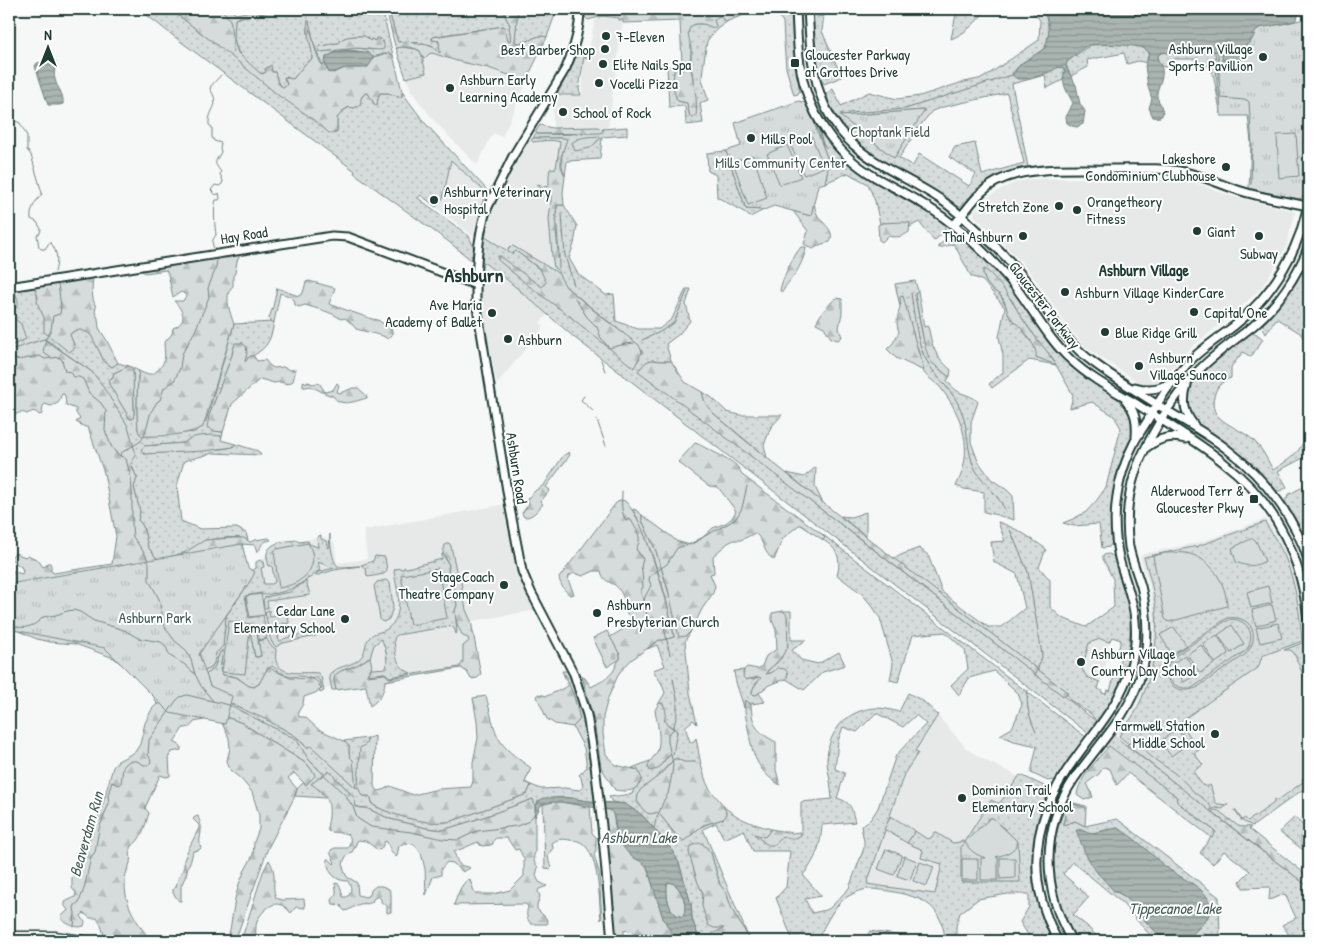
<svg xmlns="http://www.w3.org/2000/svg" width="1318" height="950" font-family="'Patrick Hand',sans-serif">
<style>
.built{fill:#e6e9e8}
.grass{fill:url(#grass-dots);stroke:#7a8c88;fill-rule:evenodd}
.forest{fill:url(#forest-firs);stroke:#7a8c88}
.cemetery{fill:url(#cemetery-stones);stroke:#7a8c88}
.park{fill:url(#park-tufts);stroke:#7a8c88}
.pitch{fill:#d6dcdb;stroke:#7a8c88;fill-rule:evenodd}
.water{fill:url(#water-rules);stroke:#72857f;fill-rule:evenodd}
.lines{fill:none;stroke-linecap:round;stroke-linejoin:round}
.stream{stroke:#72857f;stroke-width:1}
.secondary-casing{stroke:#1f3d34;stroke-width:11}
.primary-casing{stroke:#1f3d34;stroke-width:11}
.secondary{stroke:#fff;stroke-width:7}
.primary{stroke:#fff;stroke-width:8}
.poi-dot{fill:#1f3d34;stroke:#fff;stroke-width:2}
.labels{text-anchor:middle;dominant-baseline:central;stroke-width:4;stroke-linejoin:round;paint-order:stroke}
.poi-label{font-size:15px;fill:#1f3d34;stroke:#fff;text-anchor:start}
.park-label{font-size:15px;fill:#445d55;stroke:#fff}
.street-label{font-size:15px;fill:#1f3d34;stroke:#fff}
.neighbourhood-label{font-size:16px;font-weight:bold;fill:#1f3d34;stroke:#fff}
.water-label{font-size:16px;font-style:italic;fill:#49615a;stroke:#fff}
.district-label{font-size:20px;font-weight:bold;fill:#1f3d34;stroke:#fff}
</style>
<defs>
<pattern id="grass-dots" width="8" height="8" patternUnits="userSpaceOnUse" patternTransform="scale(1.25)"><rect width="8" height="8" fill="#d6dcdb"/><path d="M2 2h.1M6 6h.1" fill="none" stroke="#b7bebd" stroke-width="1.8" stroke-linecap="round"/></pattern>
<pattern id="forest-firs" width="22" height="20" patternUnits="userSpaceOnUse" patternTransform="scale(1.25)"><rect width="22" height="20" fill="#d6dcdb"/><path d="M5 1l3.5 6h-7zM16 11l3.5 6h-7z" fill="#b7bebd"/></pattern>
<pattern id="cemetery-stones" width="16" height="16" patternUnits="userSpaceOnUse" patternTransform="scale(1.25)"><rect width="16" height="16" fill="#d6dcdb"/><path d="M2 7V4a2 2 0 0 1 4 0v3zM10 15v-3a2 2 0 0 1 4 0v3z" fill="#b7bebd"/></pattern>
<pattern id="park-tufts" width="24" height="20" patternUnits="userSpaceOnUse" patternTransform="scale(1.25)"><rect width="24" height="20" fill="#d6dcdb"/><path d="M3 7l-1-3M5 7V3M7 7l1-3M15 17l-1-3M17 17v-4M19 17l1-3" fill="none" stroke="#b7bebd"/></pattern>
<pattern id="water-rules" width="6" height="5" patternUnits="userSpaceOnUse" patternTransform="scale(1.25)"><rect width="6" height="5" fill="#aab5b1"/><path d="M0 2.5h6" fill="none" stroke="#8a9491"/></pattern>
</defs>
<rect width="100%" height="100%" fill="#f6f7f7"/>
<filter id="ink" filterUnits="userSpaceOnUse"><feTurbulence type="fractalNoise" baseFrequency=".02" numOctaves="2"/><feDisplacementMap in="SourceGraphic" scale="10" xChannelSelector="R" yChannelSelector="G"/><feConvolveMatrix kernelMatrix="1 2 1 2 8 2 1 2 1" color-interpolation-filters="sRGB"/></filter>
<g filter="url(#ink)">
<path class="built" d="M603 16 619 18 623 20 608 128 553 130V101L556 96 582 95 584 58H588L595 20Z
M422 50 477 65 527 81 502 137 493 133 477 165 435 122 412 92 406 78 426 73Z
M562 138 554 195 559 284 509 246 506 251 482 235 496 197 526 140Z
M451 159 486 193 479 212 473 236 436 207 443 198Z
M1157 177 1174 178 1196 183 1231 196 1294 211 1295 214 1286 247 1271 273 1261 288 1230 317 1194 345 1180 358 1166 377 1152 384H1146L1137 381 1085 347 1068 327 1041 287 1025 266 1001 241 975 217 974 213 975 210 987 198 1001 189 1017 182 1032 179Z
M479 259 505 278 548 314 540 323 544 326 497 384 479 299Z
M501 505 505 508 520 578 535 609 532 611 466 622 473 664 246 702 210 686 255 572 272 545 324 537 334 542 337 563 367 559 364 530Z
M1266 519 1279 538 1288 558 1299 592 1303 615 1305 651 1309 672V785L1249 829 1241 836 1115 737 1134 710 1143 688 1151 660 1154 637 1153 609 1149 585 1140 557 1143 554 1201 542Z
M1100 639 1109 642 1107 652 1109 653 1101 681 1096 680 1094 688 1100 696 1060 643Z
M938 716 967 749 981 758 1043 789 953 896 857 883 896 762Z"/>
<path class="grass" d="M139 9H170L333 133 335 134 337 130V118L344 110 350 107 354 108 365 93H368L375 105H377L378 98 380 93H388L400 97 402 96V91L407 99 425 123 487 190 488 197 482 211 479 212 486 193 451 160 443 198 436 207 421 195 418 198 469 236 475 251V257L471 255 472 259 471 260 449 242 354 173 355 171 180 41Z
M285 9H382L393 55 389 53 373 57C364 50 348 49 337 52 333 53 330 56 326 57L325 64 322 65 314 44 309 21C305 33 313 46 312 59L306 63 294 78 292 79 286 77 284 78 287 85 285 87C277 87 277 79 275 72H272L271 66 265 69 266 72 262 74C239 59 231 48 235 19L241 17ZM355 36H364L370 41 371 39 375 41 376 39 379 40 380 38 384 44 372 50 357 48 320 52V46C327 46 332 43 339 43L344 38Z
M388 9H504L506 18 510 25C508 30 512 36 510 41L508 40 504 26 436 36 432 38V40L439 41 440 53C437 50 434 46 431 45 422 42 407 42 398 42Z
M523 9H548L554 11 557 9 547 37C539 35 536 37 530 40 525 42 520 43 516 43L515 40 517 12Z
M772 9H780V10L791 12 790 9H792L795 61 800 90 798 94 794 95 786 68 784 42 783 22 777 14 771 11 772 10Z
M813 9H816V15L822 17 824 14 822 31 833 57 842 77 824 84C814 74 814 24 813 9Z
M946 9H987C975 23 968 32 951 39L956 14 944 11Z
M1029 9H1041C1049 18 1052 40 1043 49 1040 53 1034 55 1030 58 1022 62 1017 67 1012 74L1062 67 1064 69C1065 72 1063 76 1063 80L1047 88 1045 75 1012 84 1028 167C1006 171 991 176 974 192 970 197 966 203 960 207H958C942 197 927 187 912 178 898 170 884 164 871 155 856 144 843 127 833 111 830 105 827 100 827 93L833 89 841 106 869 92 897 99 920 96 960 83 983 78 1039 40 1040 20ZM1007 93 1024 163 982 175 975 143 955 147 949 157 976 174 969 186 919 154 913 166 899 158 919 127 932 111 943 107ZM924 110 894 158 841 116Z
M719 16 725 21H728L717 29 707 41 703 67 702 79 708 100 700 103 703 123 686 125 685 106 669 107 667 66 677 67 674 73 676 98 678 101 687 103 690 117 693 78 691 69V50L688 38 689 29 692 25 696 24H706L713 28 714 20Z
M1090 45C1103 45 1133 43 1143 48 1146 49 1147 51 1149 53L1147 63 1138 61 1127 64 1124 53 1087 60 1088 67 1071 76 1066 66 1067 62Z
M402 47 416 49 421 52 426 73 406 78 396 48Z
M1212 51H1218L1221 116 1214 78 1210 65 1199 69V59H1174V69L1161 66 1157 58 1159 54 1163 52 1172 54 1183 52 1206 53Z
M580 52H585L587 54V58L584 57 579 89 581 95H560L558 93 576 57Z
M812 117C828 141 844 161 867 176 878 184 891 190 904 197 918 205 932 215 945 225V231L934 241 919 222 910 227V223H882L880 224 875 201 868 184 848 173 825 183 829 163Z
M627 127V135L602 137 600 159 567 161 565 176C559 161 562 154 566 139L564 138H533L536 133 538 134C561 135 581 135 604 129H603Z
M726 151 746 209 764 210 750 217 744 212 717 197 716 175 708 171 707 153Z
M557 205H564L577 226 574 244 569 258 578 274 606 295 614 294 616 321 638 329H659L672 319 686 289H691L686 304 690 321 679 334 666 344 671 361H661L652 360 639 369 1096 721 1091 714 1070 700 1066 692 893 558 919 548 928 555 942 592 988 627H1002L1025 608 1017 574 994 562 991 542 1005 541 998 522C1019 529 1029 537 1046 549L1039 567 1050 580V607L1062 618 1086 627 1114 607 1113 579 1103 559V555L1109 554 1113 556 1119 568 1131 609 1130 635 1127 662 1122 667H1118L1122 653 1118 651 1121 640 1112 637 1109 642 1100 639 1089 643 1082 669 1087 677 1100 682 1098 689 1102 691V693L1106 694 1107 690 1110 691 1115 673 1113 672V671L1119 674 1122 678 1119 692 1099 724 1180 787 1119 736C1124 728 1131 720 1136 711 1153 678 1160 638 1155 602 1153 587 1148 571 1144 557L1198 546 1265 522C1272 534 1281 547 1286 560 1296 586 1300 613 1302 641L1262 656 1258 668 1181 721V723L1199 750 1194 753 1203 765 1195 770 1194 773 1203 786 1205 785 1206 787 1210 785 1211 787 1215 802 1218 804 1228 805 1222 809 1215 808 1210 811 1309 887V932L1303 941H1283L1290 936 1282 925 1296 918 1285 894 1269 900 1270 887 1243 888 1240 881 1250 871 1224 851 1213 864 1200 853 1215 831 575 338 505 278 479 259 482 235 506 250 510 246 553 280 635 365 640 358 624 334 566 287 561 280 558 273 559 255 556 214Z
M954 234 964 239 976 250 1000 275 1021 302 1049 343 1061 357 1095 384 1122 402 1132 412 1134 434 1124 455 1113 491 1111 526 1112 543 1109 547 1102 548 1099 524 1074 526 1063 523 1073 519 1086 512 1097 500 1106 487 1121 428 1114 416 1092 402 1070 408 1073 395 1056 365 1029 360 992 388 989 384 1003 372V355L999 337 1005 308 983 281 971 276 954 244 939 248 938 246 950 236ZM983 275 1007 295 1012 300 1019 314 1042 346 1052 357 1055 364 1036 357 1037 353 1034 345 1019 325 1011 319 1007 308 1000 295 994 291 986 282Z
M1309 257V289L1305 293 1304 311 1309 318V346L1300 333 1279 320 1276 319 1266 334 1264 330 1263 324C1281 304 1298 282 1309 257Z
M915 281 918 291 915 295C918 311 924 356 936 366 940 370 944 372 948 376H950L947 381C950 384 952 387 956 390 962 395 973 395 978 402L971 422V442L978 461 991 479 1007 490 1013 496 1014 520 997 515 984 512V492L964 489 956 486C975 451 963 416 940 387 935 382 926 377 923 371 922 367 922 363 921 359 914 339 908 318 903 297L900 306 895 284Z
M34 286C38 295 38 304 42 313 46 322 66 337 74 344L71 339 70 334C77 327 83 330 91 334L104 361 112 367 118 363 129 366 114 373 113 377 109 380V384L130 419 134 414 133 368 139 371C137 380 136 426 139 433 140 434 141 435 142 436H151L195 432 206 421 234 324 274 322C272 333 270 344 260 351 254 356 250 356 244 363L242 343 235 344 232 355 209 416 213 431 223 432 222 436C211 435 191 436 184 443L144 446V454L222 449 233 447 235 444 258 451 261 455 213 453 184 461 177 486 181 521 200 529 237 528 246 533 248 540C235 535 218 539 205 540L204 670 211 667 214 663 216 653 223 646 226 616 246 587 244 578 256 568V562L260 560 263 562 264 567 261 568 264 584H272L275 582 272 566H269C268 562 266 556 267 553 270 541 288 541 298 540V542L308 541 309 544 318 547 317 537 321 535V539L326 541 329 548 330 534C330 541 332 566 340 567 346 567 354 566 360 566L334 570 315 576 318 572 334 568 318 562 320 570 314 574 313 576C305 580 299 586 291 589 282 593 271 594 262 595L261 593 245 596 249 618 263 615 267 638 258 640 256 628 252 641 255 657 261 656 258 641 267 639 270 645 276 649C276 653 275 657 276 661 282 678 304 671 318 673L321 677 324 691 320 693 319 690 322 689 320 681 315 677 314 679 300 676 290 677 281 673 272 666C263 670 265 679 257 685 249 691 243 679 235 677 232 675 227 676 223 675L220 670 223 650 220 652 215 666 206 675 269 721 294 735 306 747 311 745 355 787 354 770 349 753V746L344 741 368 738 366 744 362 796H369L371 798 373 805C394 816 429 826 452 821L527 794 531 785 541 789 565 788 579 790 583 788 581 777 579 775 587 767 584 748 573 727 580 719 574 697 562 671H567L571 675 586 719 597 802C583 801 568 796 555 798 549 798 544 800 538 801L535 808 533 799 481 818 443 830 426 828 390 819 366 808 356 807 354 797 329 771 318 789 326 798 295 796 297 789 303 783 306 784 314 777V773L307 764 242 723 232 719 168 703 157 704 151 690 114 658 126 659 157 559 148 547 143 526 138 520 140 512 134 487 137 478 92 372 45 339C33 342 21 349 9 350V290Z
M1251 333 1257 334 1263 339 1251 357 1243 352 1231 367V378C1224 380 1217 386 1215 393 1204 423 1242 426 1256 443 1263 450 1268 461 1273 470 1293 457 1300 453 1309 430V455L1278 471 1287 487C1283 490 1280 492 1275 490L1236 450 1197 424C1188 415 1185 403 1188 391 1194 373 1235 345 1251 333Z
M702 392 711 397 727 412 740 415H782L771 427 764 445 767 458 712 412 705 403Z
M816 467 815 487 823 503 787 473 804 477Z
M1308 484 1309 549 1306 540 1285 501 1288 495Z
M633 509 636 510 642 515V520L656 551 674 610 686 636 691 631 685 641 690 693 697 724 693 720 685 727 690 742 694 741 696 738 701 765 695 762 684 763 678 759H674L653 781 637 802C643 809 647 817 657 812 665 819 669 828 676 836L692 835C700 825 710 823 723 819L726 812 722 805C738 819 750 823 771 829L767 836 763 837 757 835 778 842 780 838 785 836 791 839 801 835V802L832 799C831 793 831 786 830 780 829 774 827 767 827 761 827 732 847 709 876 708 884 708 892 710 899 712L908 693 923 701 938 715 915 751 918 753 904 774 867 884 935 894 942 864 921 858 923 850 907 843 915 831 927 839 931 838 935 832 953 843 960 842 961 840 964 842 991 800 997 803H999L1003 799 1020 775 1023 776 1044 786 1047 793C1029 847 1026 889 1053 941H1032L1020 922 1029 907V894H1008L978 899 960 913 956 926V941H945C945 929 939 911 928 904 917 895 883 889 869 889 862 889 849 895 844 899 832 909 826 924 818 938L824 941H793L776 898 786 887 790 851H753L744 830 724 839 716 823 703 829 750 941H749L746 933 732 910 726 892 720 885 711 853 689 851 695 874 703 894 702 906 726 928 711 936 713 941H700L692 919 691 904 679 863 671 849 658 833 642 815 625 804 612 802 609 797 632 794 634 789 640 784 638 770 632 768 650 761 648 766 663 763C670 753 676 744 677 731 664 722 664 719 663 704L659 703 665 693 662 684 653 670 665 666 657 645 647 649 659 640H663L674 637C667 593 652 549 633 509ZM876 713 903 727 916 715 926 724 896 755 878 808 871 819 861 826 864 841V848L849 888 830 908 826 910 812 913 805 899 821 896 803 875C816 860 821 845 822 825L855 822C851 807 852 803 837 798L845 773 835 769 838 741 843 727 857 732Z
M866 512V537L841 516 851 517Z
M822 534 1087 738 1077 748 1055 780 1048 781 1031 773 1037 746 1014 741 1000 735 1012 728 1022 705 1018 693 994 671 969 678 959 695 951 685 968 669 965 650 945 632 913 635 898 682 890 680 893 664 880 618 873 607 862 594 837 575C842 559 837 548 823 540L825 538Z
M442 554H443L449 565 448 573 454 589 457 605 455 611 457 633 456 634 454 628 451 626 397 635 395 637 394 640C396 655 395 666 411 673L390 677 385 673 369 675 371 668 373 669 386 668C388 658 386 647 381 639L374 645 370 657 357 665 341 671 334 680 336 690H332L329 675C335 666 349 667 358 660 368 653 363 643 370 637 374 632 381 633 387 629 406 615 397 591 394 572L395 569 401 568V569H404V567L407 568 442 559Z
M375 556 385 557 387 571 384 574 368 577 367 576 366 569 361 565 373 561Z
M386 580 390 583 393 607 389 619 383 622 380 620V618L374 586 377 582Z
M306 581 310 595 267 601 268 608H264L263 600 265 597 290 592Z
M269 610 270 617 288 614 289 623 277 625 278 631 269 633 265 612Z
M783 611H791V640H806L792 650 801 660 818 664 839 652 845 665 823 672 804 690 786 679 788 673 778 668 771 673 766 674C769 667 778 664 782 657 783 654 784 648 784 645 786 634 791 620 783 611Z
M278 633 279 641C281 641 284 639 286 638 296 635 306 634 315 633L316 636 283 643 276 647 272 643 269 635Z
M1302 643H1304L1309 675V690L1294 653 1290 650H1284Z
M744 670 743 672 752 680 758 677 761 678 754 686 752 694 756 695 759 693 765 702 751 704 745 700 744 708C741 695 735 684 734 671Z
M1304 778 1306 780 1309 778V785L1253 826 1242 821 1235 811V810L1242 820 1245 818 1248 821 1274 803V799L1277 801 1303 782 1302 779Z
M1070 802 1086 806V808L1073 804 1066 811 1063 825 1075 821 1085 826 1117 819 1219 897 1220 941H1185L1208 917 1205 894 1194 885 1168 869 1152 855 1110 829 1092 833 1079 829 1113 890 1124 896 1138 908 1145 921 1166 941H1155L1122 903 1073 862 1063 874 1089 897 1073 915 1087 926 1101 941H1078C1049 899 1046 849 1067 803Z
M1295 817 1305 828C1301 837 1297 842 1306 850V852L1279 832Z
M870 931 902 936V941H865Z"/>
<path class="forest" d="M170 9H232V11L236 14 261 9H285L241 17 235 19 234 41 238 53 260 73 263 74 266 72 265 69 271 65 272 72H275C277 79 277 87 285 87L287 84 284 77 292 79 294 78 306 63 312 59C313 46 305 33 308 20L309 21C312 35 314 52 322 65L325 64 327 70 334 73 345 68H363L372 61 373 57 389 53 393 55 402 91V96L400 97 388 93H380L378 98 377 105H375L368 93H365C361 97 360 99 361 105L354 108 349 107 344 110 337 118V132L336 133H329L310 117 278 95 236 60Z
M386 9H388L398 42 408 41 417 44 431 45 440 53 439 41 432 40 433 37 504 26 508 40 510 41C512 35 508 30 510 25L506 18 504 9H518L515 40 516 43C520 43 526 42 530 40 536 37 539 35 547 37L527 79 524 80 488 68 457 61 432 53 429 54 424 59C424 58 420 52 420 51 415 47 403 46 397 48L395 46Z
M584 9H772V11L746 14 728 21H725L719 16 714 20 716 26 713 28C707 24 692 20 689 30 687 36 691 43 691 49 691 56 690 63 691 69 694 84 698 101 696 116L693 118 690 117 687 103 678 101C673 94 673 81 674 72 675 68 679 65 682 63L680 21 623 23V20H619V18L603 16 588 20 585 17Z
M355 36H365L370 41 371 39 375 41 376 38 379 40 380 38 384 44V49L379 50 357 48 320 52 319 51 320 46C327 46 332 43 339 43L340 40 347 37Z
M540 125 552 128 597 127 604 130 600 133 538 134 536 133V131Z
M600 136V139L590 148 575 151 572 143C579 136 590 137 600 136Z
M533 138H564L567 139 561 157V167L565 176 563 193 564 205H557C553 225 559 247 559 268L557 270 554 268 552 255 549 219 551 202V195L537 185 538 184 547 187 549 186V175L550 169 556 168 560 142C552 139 542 141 533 142L531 140Z
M814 202C815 206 815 211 817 214 822 224 836 230 830 242L822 244 813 249 804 244 808 231 793 211 811 216Z
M903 222 910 223 909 232C902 237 896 238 888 236L882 242 879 240 878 225 882 223Z
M513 246 558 273 566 287 599 315 639 345 642 352 634 368 568 315 529 286 498 260V256H501L503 259 542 287 546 282 540 269 516 251 512 254 508 252V250L510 247Z
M801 247H806C806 253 799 269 795 274 791 280 786 284 783 291H780C781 280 794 255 801 247Z
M242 251 237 261 235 273 233 276V286C223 294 230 313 234 324L203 427C189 435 158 437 142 436 141 435 140 434 139 433 136 426 137 380 139 371L145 374H153C167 363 165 359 164 343L172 334 173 328C189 322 183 310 174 301H183L186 296 185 294 181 292 173 297 168 274 166 270 145 273 142 271 145 269Z
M985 269C1005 285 1015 309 1030 330 1038 341 1049 352 1056 365L1036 357C1038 348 1024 330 1017 324 1016 323 1012 320 1011 319 1006 313 1007 301 1000 295 998 293 995 292 993 290 987 285 983 278 983 270Z
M93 277C92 288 91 297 96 307L95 312 98 318 99 328 106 339 118 363 112 367 104 361 91 335C84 330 77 327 70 334 71 339 74 343 75 348L69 352 44 332V317L39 307 37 301 38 297 34 286Z
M309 281 335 288 329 304 372 319 378 320 392 330V335L388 339 383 336 356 329 353 325 345 318 341 319C330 311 317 309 305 305L299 307 295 305C295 295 287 296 280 293L274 322H270L269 318 273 307 277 288C284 290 291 294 299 296L303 293 306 282Z
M918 291 924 327 927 326 928 327C930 332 930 338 932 343 935 354 943 363 951 370L950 376H948L930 361 925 347 915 295Z
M9 294 16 295 18 301V305L11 313 13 317 21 324 26 339 13 345 9 342C9 336 13 332 13 326H9Z
M903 296 918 351 922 363 924 371 896 358 887 349 893 343 899 332C893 317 903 309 900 297Z
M836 298 842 299V313L839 328 842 337 838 340 831 338 824 327 816 323C821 313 827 306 836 298Z
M44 339 92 372 100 382 128 426 136 455 131 464 137 478 134 487 140 512 138 520 143 526 148 547 157 559 126 659 114 658 75 644 50 642 37 639 9 627V570L22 574 23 571 22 568 10 558 15 553 25 557 28 555 38 560 43 567 46 566 47 563H50L51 565V571L54 573 112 564 116 536 104 473 89 430 87 427H85L76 422 80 419 76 413V409L66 405 65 396 64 394H62L58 403 51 406 45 404 43 406 42 414 39 415C34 409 32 412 27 414 20 410 15 415 10 419L9 418V350L14 349Z
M235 343H242L246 346 247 353 245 362 249 357 253 355 257 361 265 360 270 366 274 368 283 367 290 370 296 369 293 381 288 384 280 382 274 383 260 379 232 404 223 432 213 431 207 427 209 416 232 355Z
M652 360 661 361H671L685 382 702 392 705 403 712 412 741 437 852 526 1067 692V695L1063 696 859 538 638 371 646 362Z
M129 366 133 368 134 414 133 419H130L109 384V380L113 377 114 373Z
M304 381 306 383 308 382 313 384 317 383 320 384 325 392 333 390 337 383 339 385 337 392 340 393 353 388H358L366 395 367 398C355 401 341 408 333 396 324 394 318 389 310 386L306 387H303V382Z
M212 435 222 436 221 440 235 444 233 447 204 451 144 454 141 450 144 446 184 443C192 435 201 436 212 435Z
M695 443C701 444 704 448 710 450 721 456 739 462 742 475L822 534 825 538 823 540 801 525H799L783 538 774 560C762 552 765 541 755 533L741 540H734L728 543 713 556 714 573 710 574 715 586 713 593 702 609 691 631 686 636 679 637 668 589 656 551 642 520V515L672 537 676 541 690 545 701 539 713 528 726 523 732 518 736 511 718 487 709 486 678 462Z
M569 452 570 455 546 487 550 490 540 502 543 504C538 510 532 518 524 517L522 513 529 504 527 499 536 490 544 485 563 456Z
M621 500 625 501C640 517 646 539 653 559 662 585 670 611 674 637L663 640H659L631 660 619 673 608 698 603 717V734L606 754 615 765 638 770 642 779C636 792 628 792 615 790L601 767 594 721 582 676 585 678 591 687C599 683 609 678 614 670 616 666 617 662 620 659V655L610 637 634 623 630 616 625 612 623 608 626 603C623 597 620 589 615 585 607 581 603 580 601 571H594L583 576 574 573 569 576 568 580 574 594 570 595C564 590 561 586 559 578L616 503Z
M233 538H244L250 542 255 540 269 538 271 540C257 543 264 547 257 552L255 545 242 544 246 587 226 616 223 646 216 653 214 663 211 668 204 671 167 557 182 554 205 540Z
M449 543 451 546 457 575 461 582 466 610 471 621 481 675 477 678 471 679 467 672 461 668 385 681C384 693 380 699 370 706L366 686 336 690 334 680 335 675 341 671 357 665 370 657 372 666 367 674V676L385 674 389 678 459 667 463 662V646L469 641 468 638 463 636 458 627 456 619 455 611 457 605 454 589 448 573 449 565 443 553 445 545Z
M783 611 787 615 788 647 782 656 773 666 768 670 766 674 771 673 778 668 785 669 788 673 786 679 769 685 756 695 752 694C752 687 757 683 761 678L758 677 746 680 743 677 744 670 747 667 758 669 762 666 766 656 777 649 776 630 772 620V613Z
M223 650 220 670 223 675 236 677 249 686 254 687 259 684 267 669 270 668 290 678 313 679 318 682 321 689 315 693 304 697 303 704 298 712 299 717H305L318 729 344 741 349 746C349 752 348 756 353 760L356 788 311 746 306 747 300 740 294 735 269 721 227 702 210 686 206 675 215 666 220 652Z
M565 674 574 697 580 719 573 727 555 724 547 719 537 697 538 694 547 696 568 686 564 675Z
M486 696C490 709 493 731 501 742 508 752 520 760 531 768L525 782 531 785 527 794 452 821C428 826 394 816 373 805L371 798 369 796H362L358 787 360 748 366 744 368 738 375 736 374 785 378 791 383 790 390 786 413 795 438 789 471 787 473 781V762L478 738 477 721 473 698Z
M745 700 751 704C752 726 757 732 776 742V770L780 785C757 771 752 754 748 728 746 719 744 710 745 700Z
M168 703 208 715 204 720 194 722C191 727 189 728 183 728L174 742 181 746V750L172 752 169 756 170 776 166 777 160 775 145 808 149 813C145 825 142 841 130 847 130 852 131 858 130 863 129 867 127 870 126 874 121 901 136 921 151 941H116L104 935 101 925 97 918H90L84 913 81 916 85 922 84 926C77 929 68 924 62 920V916L68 910 65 906V902L75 897 76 893 72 888V878L78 862 88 843 103 803 113 767 118 761 135 752 140 744 145 723 152 709 157 704Z
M659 703 663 704C667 710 666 714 664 720L669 726 677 731 673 754 667 757 658 769 650 771 648 766C650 760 654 757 657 752 662 739 657 723 655 710Z
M223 717 232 719 242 723 307 764 314 773 315 776 306 785 294 773 288 778 297 789 295 796 268 848 235 941H226L230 930 235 899 239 884 244 872 253 855 254 842 259 829V815L252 792 241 779 230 770 227 761 230 748 229 738 221 721Z
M1129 743H1139C1148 758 1165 765 1178 776 1184 781 1189 787 1195 793 1202 798 1208 801 1212 809L1210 811 1127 745Z
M1109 746 1176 796 1177 802 1216 832 1212 838 1128 773 1117 785 1110 769 1105 767 1102 769 1099 774 1087 783 1093 797 1084 800 1077 795C1078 779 1099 758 1109 746Z
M674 759H677L684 762H695L701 765C704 773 705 781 709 788 715 797 727 805 726 816L723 819 703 825 684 841C672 834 667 821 657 812 646 817 644 810 637 802L638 795 640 790 661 774Z
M329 771 354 797 356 807 366 808 390 819 426 828 443 830 481 818 533 799 535 808V852C533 858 533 862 538 867L536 876 539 882 547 886 539 889 538 892 540 896 537 906V909L546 918 548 923 547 924H531C526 918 526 914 528 907L526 904 454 905C457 896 460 886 468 879L470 880 475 894H494L510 890 524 876V859L519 849 515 850 507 838H496L493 841V844C490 846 486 845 483 846L480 845 478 842 454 852C456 857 457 865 463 866 466 867 468 866 470 868L463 872 453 863 447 862 441 869V875L433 877 426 895 425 869 421 853 414 844 404 843 399 846 397 856 396 857 392 853 387 842 385 841 381 849 378 850 366 841 358 840C355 844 355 848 352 852 351 853 349 853 348 854 341 862 342 870 348 878L351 879 357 883 358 895 365 897 370 895 371 890 376 886H382L389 889 391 894V912L387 913V906L381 902V899L378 896 373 899 372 902C367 905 365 903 360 904 354 905 351 910 345 911L342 908 341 905 333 904 332 900C338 893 336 891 335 883L339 884 341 889 343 897H347C352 890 352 888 348 881 334 881 328 872 327 859H329L334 864 335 863 331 854V850L335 848H348C357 828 338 835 328 831 327 825 328 823 329 818 330 800 328 795 311 784Z
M552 802H561L590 807 592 833 596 837V850L594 855 599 872 602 918 601 920C599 902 600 848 578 841 576 840 573 841 570 840 563 839 559 838 552 843L553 848 548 855 549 862 552 867 550 869 545 868 543 804Z
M1073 804 1086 808 1085 826 1075 821 1063 825 1066 811 1070 805Z
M602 809 610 810 613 813 616 834 631 856 643 862 647 867 663 918 676 941H658L652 936 624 930V941H614L613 904Z
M1214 810 1219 811 1238 826C1243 828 1247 826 1251 827L1249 829 1309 877V887L1212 812Z
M198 816C199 820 202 825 201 830 201 837 198 841 201 848L199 850 193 851 191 860 188 866 186 875 181 886V901H179L173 893V889L176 887 178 879 184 867V860L188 850 199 828V825L193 819 195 817Z
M771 829 792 833 800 832 801 835C792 842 789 835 780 838L775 845H767L754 834 763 837 766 836Z
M698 843 703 844 711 853 720 885 726 892 732 910 746 933 749 941H713L711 936 714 933 724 928H714L708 925 702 906 703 893 698 883 690 857 689 851 691 846Z
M269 860C279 877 270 883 276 898L282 900 304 899 305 908 296 907 291 913C282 902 274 901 264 911 261 914 259 917 257 921 255 927 256 935 256 941H241L263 872Z
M669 882C681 884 690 908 682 917 668 914 666 896 667 884Z"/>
<path class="cemetery" d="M607 631 620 655V659L607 667 593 638Z"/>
<path class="park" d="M1309 18V156L1304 195 1303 197 1299 199 1249 189 1251 142 1248 116H1221L1218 51 1222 54 1223 62C1230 60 1231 54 1240 61L1239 50 1251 41 1256 31 1259 28 1282 24Z
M799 101 805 103 812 117 829 163 825 183 818 185 811 216 774 206 764 210 746 209 726 151 741 146 735 123Z
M925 110 894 158 840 116Z
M242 544 248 568 255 572 251 580 199 654 210 686 232 696 225 724 170 713 105 648 9 629V584Z
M229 621 251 624V629L256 628 261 656 255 657 250 630 245 674 222 672Z
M990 818H993L1018 842 1020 882H961V847Z"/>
<path class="pitch" d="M1296 134 1299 176 1279 178 1277 135Z
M811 135 824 167 804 175 790 144Z
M787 145 801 177 780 185 767 154Z
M753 155 767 198 748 205 733 162Z
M1253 538 1256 541 1265 561C1254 567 1247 567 1236 562L1232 548Z
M308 543C322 567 303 584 279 588L274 551 277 549Z
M1165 553C1172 553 1179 552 1186 553 1211 558 1226 582 1227 606L1169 622 1165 619 1153 556Z
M438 569 447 618 410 625 401 575Z
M1268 586 1272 603 1251 608 1247 592Z
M261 594 265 615 250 617 246 596Z
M1272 605 1276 620 1256 626 1252 610Z
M1228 618C1252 615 1261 636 1246 654L1196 688C1172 697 1157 675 1173 655L1224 620ZM1232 619C1250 621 1255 635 1247 650L1192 688C1171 691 1158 672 1175 656L1224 622Z
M1278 623 1282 638 1260 643 1256 628Z
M1232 625 1244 644 1231 653 1218 635Z
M1174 627 1186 645 1172 654 1160 635Z
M1217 635 1229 654 1215 663 1203 644Z
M1201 645 1214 664 1200 673 1187 654Z
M1185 655 1197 674 1184 682 1172 664Z
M1178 729 1188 744 1171 756 1160 741Z
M891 816 915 831 907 843 884 829Z
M990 818H993L1018 842C1014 852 1006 854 996 857L998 858V880H981V858H986C976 855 970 851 965 842Z
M886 849 902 855 894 875 878 869Z
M904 856 917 861 910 880 897 876Z
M1000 858H1015V878L1000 879Z
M962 859H978V880H962Z
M920 862 934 867 927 886 913 881Z"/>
<path class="water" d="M1041 9H1298L1299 14 1295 21 1282 24 1259 28 1256 31 1251 41 1239 50 1241 61C1228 54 1234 59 1222 62V54L1218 51H1215L1172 54 1163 52 1159 54 1157 58C1158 62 1161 65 1162 69 1164 79 1156 88 1157 97 1159 103 1171 120 1153 117L1149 108 1152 99 1148 87 1145 66 1149 53C1148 52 1146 49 1144 48 1137 45 1096 43 1089 45 1083 47 1073 57 1067 62L1066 65 1067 69 1076 85 1080 104 1085 111 1083 124 1077 127 1072 126 1067 123 1066 117 1073 103C1068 93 1060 83 1065 71L1063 68 1058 67C1051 73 1029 80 1019 79 1016 79 1015 77 1012 75L1021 64 1045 48C1049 35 1052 20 1041 9Z
M344 51 367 52 373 57 372 61 368 67C361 69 354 67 346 68 340 69 336 73 329 73L325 64 326 57 336 52Z
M54 60 56 61C56 67 53 73 55 79 57 89 64 92 63 104L59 105H48L35 66 37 63Z
M543 798H575L579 800 625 804 642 815 658 833 671 849 679 863 691 904 692 919 700 941H676L663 918 647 867C641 860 638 861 631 856 627 853 619 841 618 836 614 828 617 817 610 810L561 802H552L541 805 535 817C535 809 535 803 543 798ZM669 882C681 884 690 908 682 917 668 914 666 896 667 884Z
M1117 828C1136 837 1150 854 1166 867 1178 877 1194 882 1205 894 1207 897 1211 904 1211 908 1210 919 1193 934 1185 941H1165L1145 921 1137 908 1124 896 1113 890 1095 870 1085 853 1076 830 1093 833Z"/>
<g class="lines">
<path class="stream" d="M223 9V11L230 20 231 24V30L233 43V53
M9 11C15 23 10 51 11 66 12 76 15 86 15 97 14 104 12 109 10 116L12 119 20 123 27 136V150L31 155 42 193C41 196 39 198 37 200 33 205 30 213 31 219L37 222 41 229 40 233 37 235 39 247 41 249H45L49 243H51C58 253 58 261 55 272
M1215 51 1218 94 1221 98 1245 100H1247L1249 102 1252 147 1251 184
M840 114 849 113 905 109 1012 75
M818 127 823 144 826 148
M562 214 565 256 574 285
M215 250C211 244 212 240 216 235 215 227 213 207 216 200H219L220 198 219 193 216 195 211 190 215 185 219 186 222 184 223 181 220 174 221 172C213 161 215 163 221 152L220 148 221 143 214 141 212 137V127L209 125C208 108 222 107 210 89L211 86 221 75
M911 293C914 313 917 347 928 363 938 380 953 390 961 410 969 429 966 451 975 469 984 484 999 495 1006 512
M575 298 587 317 597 327 601 338 609 348 625 344 634 343
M642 340 658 333 674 323 687 291
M9 358C19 362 30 357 40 356L45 359 59 357 62 360 65 371 71 372 74 377H79L83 379 89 393 101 403 106 411 105 430 111 446 117 454 126 459 131 478 132 491V526L133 537 145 554 149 563V580L159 599 165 627 174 640 186 650 191 660 195 674
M51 358 43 352 46 338 51 330 53 316 60 314 61 307 58 283
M601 360 605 371
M584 396 581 400 593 411
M597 420 606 446
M120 456 121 453 141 441 144 436 151 412 157 402 160 400 164 388 174 381 180 368 182 354 195 331 207 302 209 297 208 288 216 268 217 258
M622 491C622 504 620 509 626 521L629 519 631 520C637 531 643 537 636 549L643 559 641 567 642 571 643 587 641 590V594L644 600
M1304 494 1309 519
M1010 530 1028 572 1041 648 1042 657 1035 676
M9 622C19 632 35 627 43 617L56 615 67 611 74 610 80 612 94 621 124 630 138 638 161 642 165 645 170 656 184 664 195 674 201 686 213 701
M670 655 663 622 654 623C647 617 642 607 645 597 647 593 649 590 651 585L649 580 650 576 667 564 677 548 690 544 731 522 737 517 742 508 747 486
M1028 690C1025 704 1030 719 1036 732
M657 818 664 800 668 794 672 774 673 764 668 742V734L673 730 677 714V699L673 678
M654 828 656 820
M74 927 75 913 74 909 75 905 79 902 84 889 91 857 95 852 99 829 109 803 108 795 112 782 118 785 121 784 123 767 129 761H137L144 765H148L151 762 150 758 148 755 149 740 176 701 180 697 187 695 229 705 296 739 309 760 345 795 353 807 357 818 371 827 411 832 443 839 458 840 477 831 517 826 527 822 533 816 535 812"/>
<g class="secondary-casing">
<path id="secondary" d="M580 9C580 30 574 49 566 68L513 156 486 211C477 239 476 271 476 301L509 503 522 571 531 592 574 674 587 715 595 765 602 826 612 941
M796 9C797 27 797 46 800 64 806 110 834 153 875 177 903 193 933 207 958 229 979 247 1000 267 1017 289 1035 313 1049 340 1071 360 1090 378 1113 390 1135 403 1164 422 1196 440 1223 462 1279 505 1304 562 1309 631
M808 9C810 42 811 74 824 104 847 157 896 170 940 199 961 214 980 232 999 250 1012 263 1024 277 1034 292 1054 320 1065 342 1094 363 1120 382 1148 399 1176 416 1194 427 1212 437 1228 450 1266 479 1295 518 1309 562
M954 225C967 210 977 192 996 182 1026 165 1078 170 1112 169 1135 169 1160 167 1184 172 1204 176 1222 185 1241 191 1263 198 1286 201 1308 206
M9 287 332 236 348 237 476 285
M1187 386C1182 401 1184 413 1194 425
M1135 387C1148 391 1159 390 1171 382
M1126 401C1136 412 1137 422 1136 437
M1147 447C1160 438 1170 435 1186 439
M1058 941C1023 876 1033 814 1077 756 1098 727 1121 702 1131 666 1137 643 1137 618 1130 595 1127 583 1122 571 1119 558 1111 519 1116 479 1134 443 1138 435 1144 427 1149 418 1161 397 1176 374 1194 357 1207 345 1221 336 1234 326 1274 294 1301 248 1309 198
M1072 941C1042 890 1040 830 1074 779 1099 743 1129 716 1142 672 1149 644 1148 614 1141 586 1137 573 1132 561 1129 547 1124 513 1130 477 1146 447 1160 419 1178 391 1200 369 1216 353 1235 340 1253 326 1277 306 1298 275 1309 245"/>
</g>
<g class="primary-casing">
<path id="primary" d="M9 936H55L87 941"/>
</g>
<use href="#secondary" class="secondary"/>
<use href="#primary" class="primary"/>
</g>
</g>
<g class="poi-dot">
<circle cx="606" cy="36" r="5"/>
<circle cx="605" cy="49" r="5"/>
<circle cx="1263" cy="57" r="5"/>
<rect x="790" y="58" width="10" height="10" rx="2.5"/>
<circle cx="603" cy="64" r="5"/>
<circle cx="599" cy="83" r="5"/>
<circle cx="450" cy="88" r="5"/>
<circle cx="563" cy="112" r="5"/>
<circle cx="751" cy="138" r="5"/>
<circle cx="1226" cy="167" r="5"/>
<circle cx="434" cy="200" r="5"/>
<circle cx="1059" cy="206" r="5"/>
<circle cx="1077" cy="210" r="5"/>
<circle cx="1197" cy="231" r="5"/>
<circle cx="1023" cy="236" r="5"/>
<circle cx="1259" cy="236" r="5"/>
<circle cx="1065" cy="292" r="5"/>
<circle cx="1194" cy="312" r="5"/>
<circle cx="492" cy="313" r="5"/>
<circle cx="1105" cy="332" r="5"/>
<circle cx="508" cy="339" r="5"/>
<circle cx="1139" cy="366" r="5"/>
<rect x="1249" y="494" width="10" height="10" rx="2.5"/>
<circle cx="504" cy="585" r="5"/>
<circle cx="597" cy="613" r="5"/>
<circle cx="345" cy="619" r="5"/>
<circle cx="1081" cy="662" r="5"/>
<circle cx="1215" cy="734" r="5"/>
<circle cx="962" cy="798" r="5"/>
</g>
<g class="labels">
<g class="poi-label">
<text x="616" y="36">7-Eleven</text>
<text x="1253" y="48" text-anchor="end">Ashburn Village<tspan x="1253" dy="17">Sports Pavillion</tspan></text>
<text x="595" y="49" text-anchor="end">Best Barber Shop</text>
<text x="805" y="54">Gloucester Parkway<tspan x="805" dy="17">at Grottoes Drive</tspan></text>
<text x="613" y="64">Elite Nails Spa</text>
<text x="460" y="79">Ashburn Early<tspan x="460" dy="17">Learning Academy</tspan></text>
<text x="609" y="83">Vocelli Pizza</text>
<text x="573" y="112">School of Rock</text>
<text x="761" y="138">Mills Pool</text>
<text x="1216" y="158" text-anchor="end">Lakeshore<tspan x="1216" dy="17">Condominium Clubhouse</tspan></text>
<text x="444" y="191">Ashburn Veterinary<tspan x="444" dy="17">Hospital</tspan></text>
<text x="1087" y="201">Orangetheory<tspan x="1087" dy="17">Fitness</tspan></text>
<text x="1049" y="206" text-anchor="end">Stretch Zone</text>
<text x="1207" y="231">Giant</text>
<text x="1013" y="236" text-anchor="end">Thai Ashburn</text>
<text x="1259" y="253" text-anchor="middle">Subway</text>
<text x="1075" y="292">Ashburn Village KinderCare</text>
<text x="482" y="304" text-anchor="end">Ave Maria<tspan x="482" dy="17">Academy of Ballet</tspan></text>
<text x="1204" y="312">Capital One</text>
<text x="1115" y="332">Blue Ridge Grill</text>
<text x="518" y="339">Ashburn</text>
<text x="1149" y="357">Ashburn<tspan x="1149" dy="17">Village Sunoco</tspan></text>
<text x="1244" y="490" text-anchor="end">Alderwood Terr &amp;<tspan x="1244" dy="17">Gloucester Pkwy</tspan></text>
<text x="494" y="576" text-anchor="end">StageCoach<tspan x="494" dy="17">Theatre Company</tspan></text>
<text x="607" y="604">Ashburn<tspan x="607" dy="17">Presbyterian Church</tspan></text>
<text x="335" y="610" text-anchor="end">Cedar Lane<tspan x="335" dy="17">Elementary School</tspan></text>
<text x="1091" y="653">Ashburn Village<tspan x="1091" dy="17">Country Day School</tspan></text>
<text x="1205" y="725" text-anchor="end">Farmwell Station<tspan x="1205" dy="17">Middle School</tspan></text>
<text x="972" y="789">Dominion Trail<tspan x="972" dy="17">Elementary School</tspan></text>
</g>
<g class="park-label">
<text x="890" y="131">Choptank Field</text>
<text x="781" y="162">Mills Community Center</text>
<text x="155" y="617">Ashburn Park</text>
</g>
<g class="street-label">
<text transform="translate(244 235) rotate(-9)">Hay Road</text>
<text transform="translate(1045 305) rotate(52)">Gloucester Parkway</text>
<text transform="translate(517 468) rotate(81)">Ashburn Road</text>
</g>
<g class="neighbourhood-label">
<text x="1144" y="270">Ashburn Village</text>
</g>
<g class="water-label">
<text transform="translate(86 834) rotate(-74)">Beaverdam Run</text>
<text x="639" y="837">Ashburn Lake</text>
<text x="1175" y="908">Tippecanoe Lake</text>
</g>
<g class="district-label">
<text x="474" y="274">Ashburn</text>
</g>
</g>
<rect width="1318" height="950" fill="none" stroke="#fff" stroke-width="30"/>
<rect x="15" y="15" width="1288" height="920" fill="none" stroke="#1f3d34" stroke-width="2" filter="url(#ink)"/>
<g transform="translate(48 48)" stroke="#ffffff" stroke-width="4" paint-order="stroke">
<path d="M0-4L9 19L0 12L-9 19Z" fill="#1f3d34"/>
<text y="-8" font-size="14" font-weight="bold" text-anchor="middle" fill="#1f3d34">N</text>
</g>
</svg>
